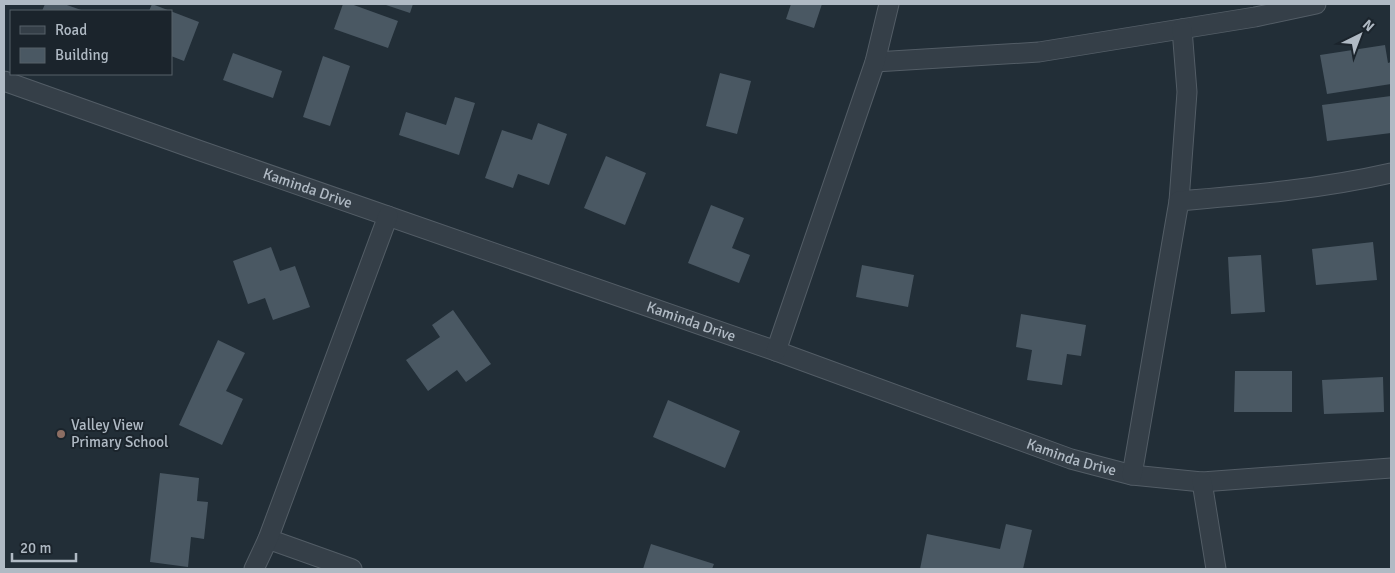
<svg xmlns="http://www.w3.org/2000/svg" width="1395" height="573" font-family="Signika,sans-serif">
<style>
.building{fill:#4a5863}
.lines{fill:none;stroke-linecap:round;stroke-linejoin:round}
.minor-casing{stroke:#535d66;stroke-width:21}
.minor{stroke:#353f48;stroke-width:19}
.education-dot{fill:#8d6e63;stroke:#1b242c;stroke-width:2}
.labels{text-anchor:middle;dominant-baseline:central;stroke-width:4;stroke-linejoin:round;paint-order:stroke}
.street-label{font-size:15px;fill:#b0bac4;stroke:#1b242c}
.poi-label{font-size:15px;fill:#b0bac4;stroke:#1b242c;text-anchor:start}
</style>
<rect width="100%" height="100%" fill="#222e37"/>
<path class="building" d="M45 4H64L84 11H42Z
M152 4 199 22 184 61 171 56V11H149Z
M343 4H351L398 21 388 48 334 29Z
M383 4H413L410 13Z
M791 4H822L814 28 786 19Z
M1385 45 1388 63 1391 62V84L1327 94 1320 55Z
M233 53 282 71 273 98 223 80Z
M323 56 350 66 330 126 303 117Z
M720 73 751 81 737 134 706 126Z
M1391 96V133L1327 141 1322 105Z
M455 97 475 103 459 155 399 135 406 112 446 125Z
M538 123 567 134 549 185 518 174 513 188 485 178 502 130 532 140Z
M606 156 646 173 625 225 584 208Z
M711 205 744 218 732 248 750 255 739 283 688 263Z
M1373 242 1377 280 1316 285 1312 249Z
M271 247 280 271 295 266 310 307 273 320 265 298 248 304 233 261Z
M1261 255 1265 312 1231 314 1228 257Z
M862 265 914 275 908 307 856 297Z
M453 310 491 364 466 382 457 370 428 391 406 360 440 337 432 325Z
M1021 314 1086 325 1081 356 1067 354 1062 385 1027 380 1032 350 1016 347Z
M218 340 245 353 226 391 243 399 222 445 179 425Z
M1235 371H1292V412H1234Z
M1383 377 1384 412 1324 414 1322 380Z
M668 400 740 431 725 468 653 437Z
M160 473 199 478 197 501 208 502 204 539 191 537 188 567 150 562Z
M1006 524 1032 530 1023 569H920L927 534 1000 549Z
M651 544 714 564 712 569H643Z"/>
<g class="lines">
<g class="minor-casing">
<g id="minor">
<path d="M875 62 1039 52 1255 17 1316 4"/>
<path id="s1" d="M4 81 198 150 776 351 1071 459 1132 475 1202 482 1391 468"/>
<path d="M1179 201 1187 92 1182 29"/>
<path d="M776 351 875 62 889 4"/>
<path d="M1132 475 1179 201C1250 195 1321 189 1391 173"/>
<path d="M1202 482 1216 569"/>
<path d="M268 539 352 569"/>
<path d="M254 569 268 539 388 216"/>
</g>
</g>
<use href="#minor" class="minor"/>
</g>
<circle class="education-dot" cx="61" cy="434" r="5"/>
<g class="labels">
<g class="street-label">
<text stroke="none"><textPath href="#s1" startOffset="322">Kaminda Drive</textPath></text>
<text stroke="none"><textPath href="#s1" startOffset="728">Kaminda Drive</textPath></text>
<text stroke="none"><textPath href="#s1" startOffset="1132">Kaminda Drive</textPath></text>
</g>
<g class="poi-label">
<text x="71" y="425">Valley View<tspan x="71" dy="17">Primary School</tspan></text>
</g>
</g>
<rect width="1395" height="573" fill="none" stroke="#b0bac4" stroke-width="10"/>
<rect x="10" y="10" width="162" height="65" fill="#1b242c" stroke="#576069"/>
<rect x="20" y="26" width="25" height="8" fill="#353f48" stroke="#576069"/>
<text x="55" y="35" font-size="15" fill="#b0bac4">Road</text>
<rect x="20" y="48" width="25" height="15" fill="#4a5863" stroke="#576069"/>
<text x="55" y="60" font-size="15" fill="#b0bac4">Building</text>
<g transform="translate(1360 35) rotate(42)" stroke="#1b242c" stroke-width="4" paint-order="stroke">
<path d="M0-4L9 19L0 12L-9 19Z" fill="#b0bac4"/>
<text y="-8" font-size="14" font-weight="bold" text-anchor="middle" fill="#b0bac4">N</text>
</g>
<path d="M12 553v8h64v-8" fill="none" stroke="#b0bac4" stroke-width="2.5"/>
<text x="20" y="553" font-size="15" fill="#b0bac4" stroke="#1b242c" stroke-width="4" paint-order="stroke">20 m</text>
</svg>
